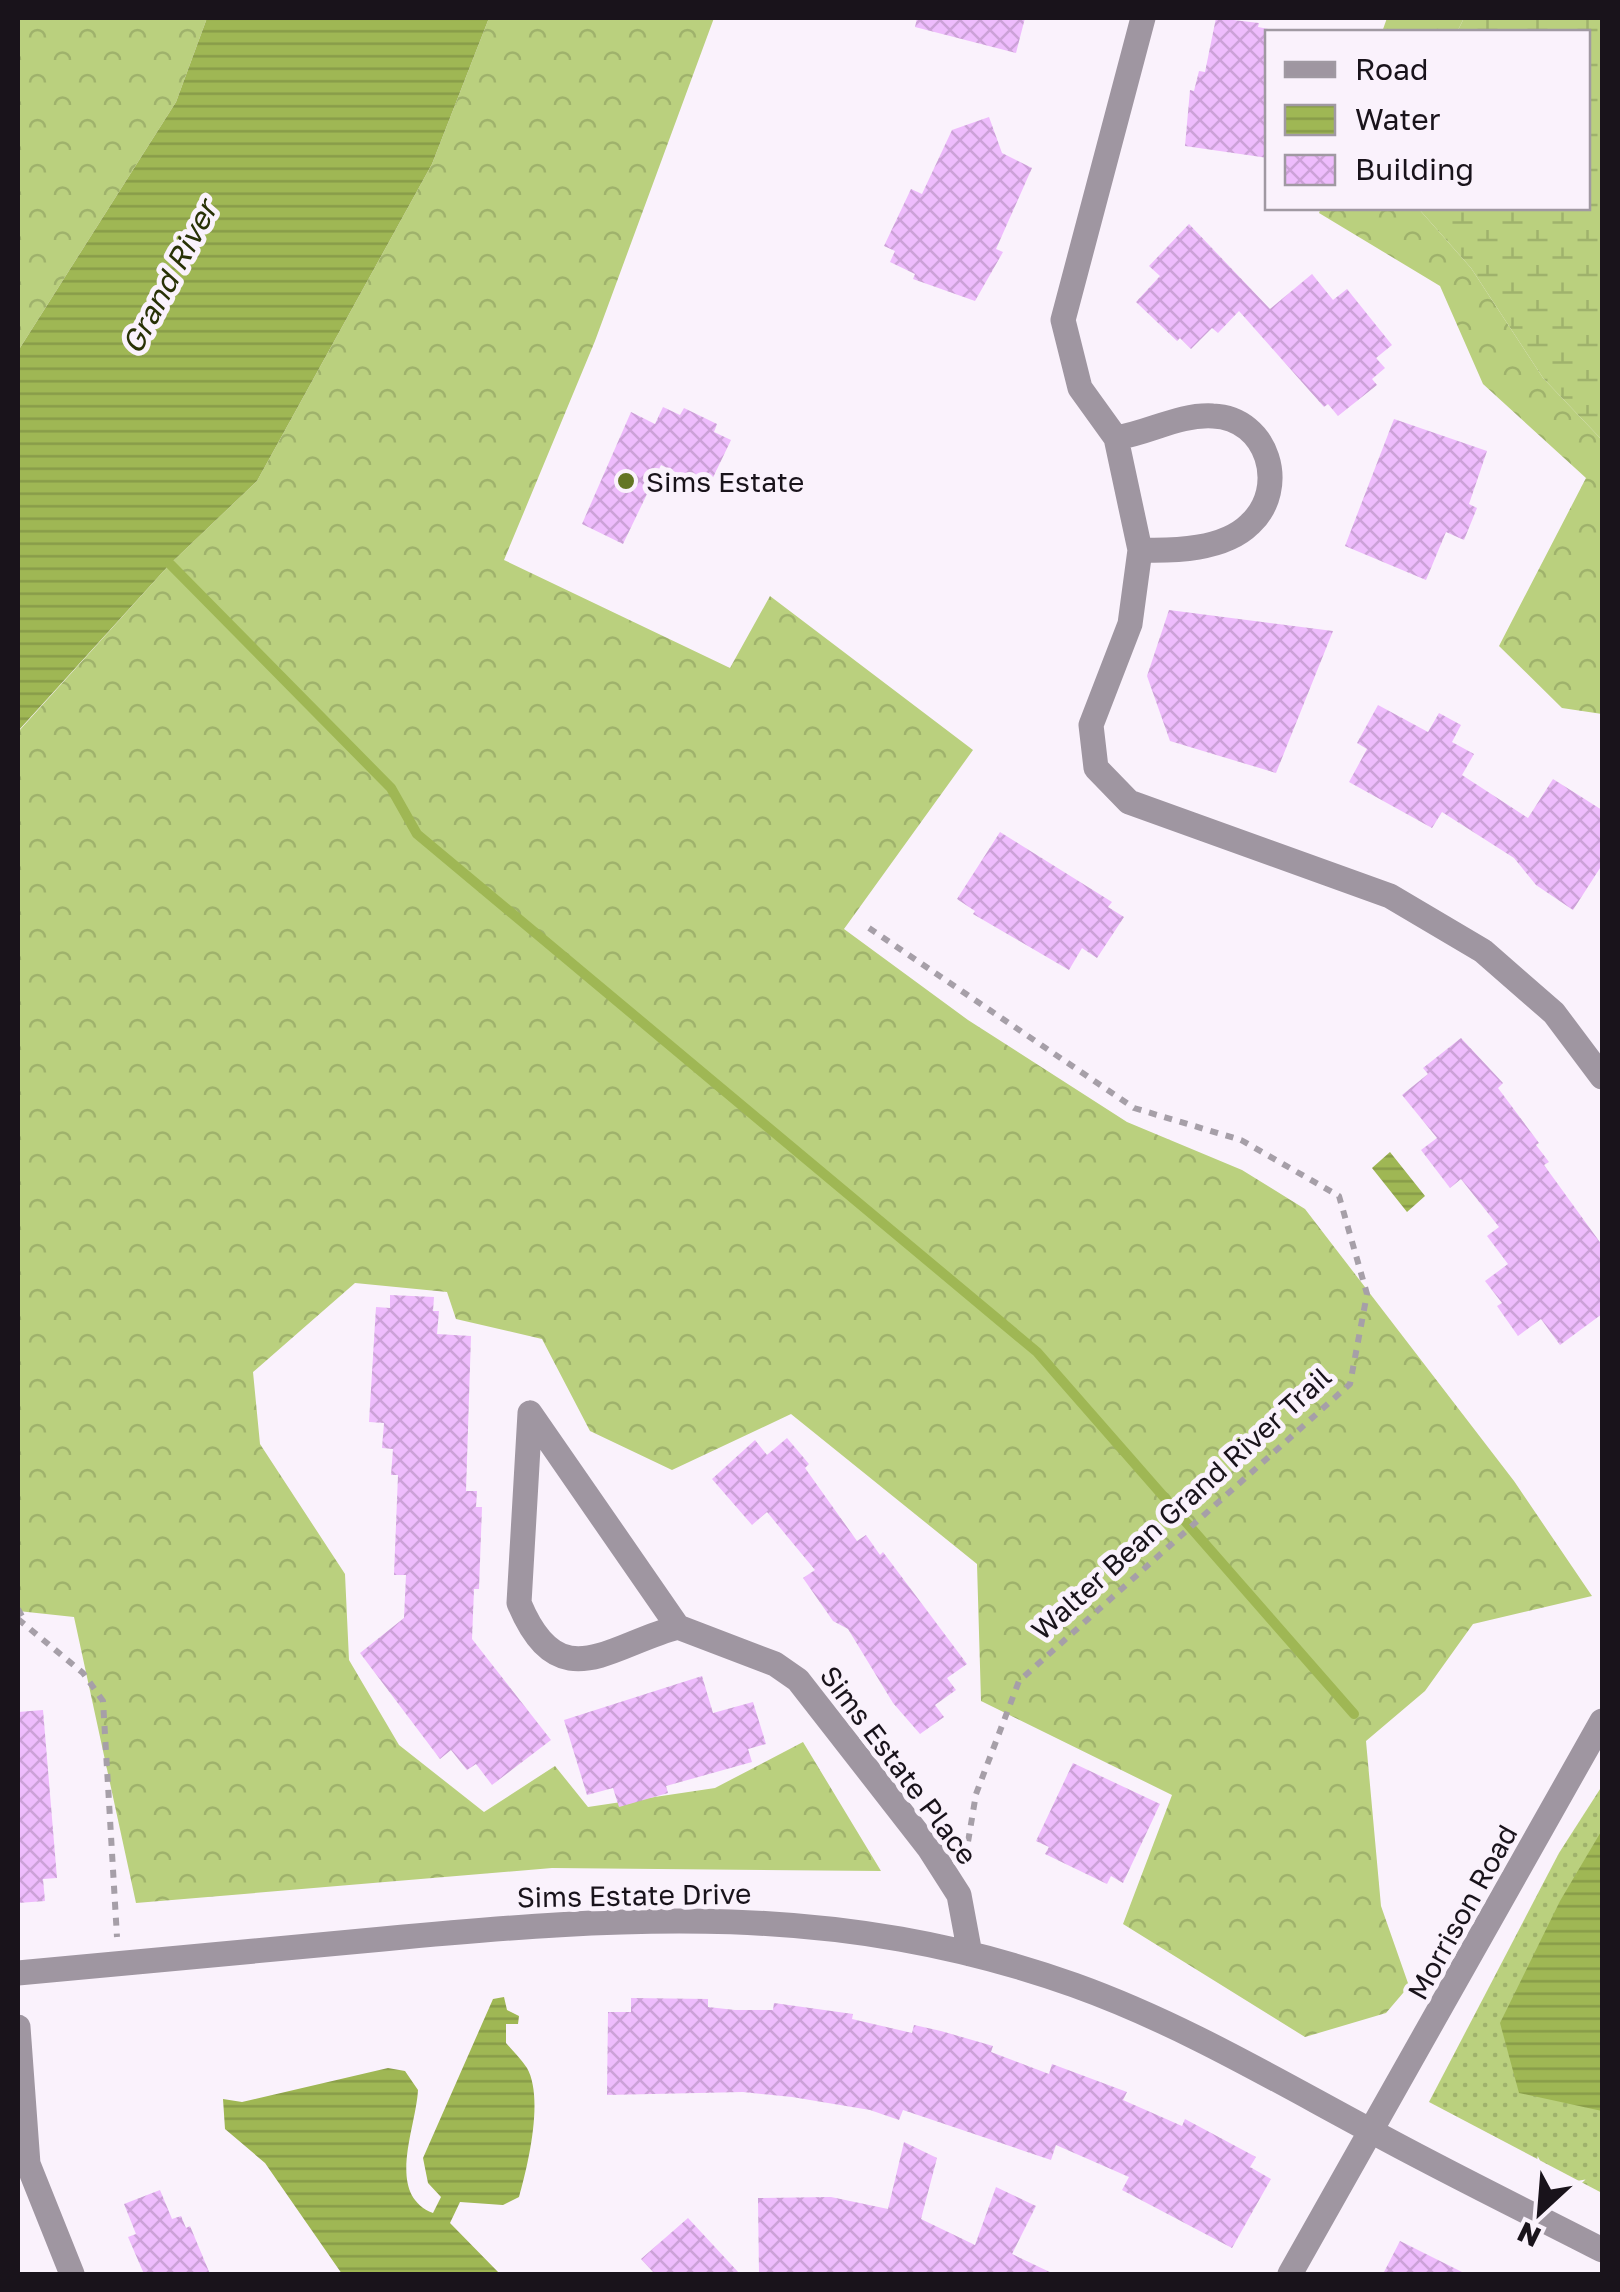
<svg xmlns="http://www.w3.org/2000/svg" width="1620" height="2292" font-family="'Golos Text',sans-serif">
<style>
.grass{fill:url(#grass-dots)}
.forest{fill:url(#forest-crowns)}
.wetland{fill:url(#wetland-marsh)}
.water{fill:url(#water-rules)}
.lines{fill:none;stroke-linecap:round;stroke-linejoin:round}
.stream{stroke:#9fb754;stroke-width:10}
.building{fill:url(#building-cross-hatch)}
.path{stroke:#a69fa8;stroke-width:6;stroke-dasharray:8 8;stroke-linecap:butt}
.minor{stroke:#9f96a1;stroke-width:25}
.poi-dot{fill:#637523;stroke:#faf2fc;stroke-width:4}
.labels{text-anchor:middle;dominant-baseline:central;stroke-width:10;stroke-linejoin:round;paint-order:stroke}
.poi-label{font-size:28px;fill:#19131b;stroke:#faf2fc;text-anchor:start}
.street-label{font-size:28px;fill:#19131b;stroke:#faf2fc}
.water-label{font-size:30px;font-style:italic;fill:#283106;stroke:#faf2fc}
</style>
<defs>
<pattern id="grass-dots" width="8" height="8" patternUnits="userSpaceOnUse" patternTransform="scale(2.5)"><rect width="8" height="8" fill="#bad07e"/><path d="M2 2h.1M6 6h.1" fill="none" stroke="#9fb26c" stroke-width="1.8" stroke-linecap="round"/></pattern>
<pattern id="forest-crowns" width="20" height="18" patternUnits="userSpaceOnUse" patternTransform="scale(2.5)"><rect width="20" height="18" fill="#bad07e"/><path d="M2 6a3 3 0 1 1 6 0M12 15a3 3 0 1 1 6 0" fill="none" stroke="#9fb26c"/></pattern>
<pattern id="wetland-marsh" width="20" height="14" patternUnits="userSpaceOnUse" patternTransform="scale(2.5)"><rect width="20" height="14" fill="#bad07e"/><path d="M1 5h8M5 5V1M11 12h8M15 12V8" fill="none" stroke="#9fb26c"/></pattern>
<pattern id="water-rules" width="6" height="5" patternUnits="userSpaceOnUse" patternTransform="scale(2.5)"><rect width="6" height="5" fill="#9fb754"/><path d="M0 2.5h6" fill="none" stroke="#889c49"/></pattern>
<pattern id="building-cross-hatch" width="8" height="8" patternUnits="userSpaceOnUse" patternTransform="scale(2.5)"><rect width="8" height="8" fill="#eebcfc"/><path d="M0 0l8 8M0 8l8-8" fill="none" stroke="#cca1d7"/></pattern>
</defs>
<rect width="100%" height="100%" fill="#faf2fc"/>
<path class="grass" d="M1602 1786V2193L1429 2102 1559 1853Z"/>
<path class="forest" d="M18 18H207L176 102 18 351Z
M489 18H714L595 341 504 560 730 668 770 596 973 750 844 929 968 1020 1127 1122 1242 1170 1305 1209 1514 1481 1592 1596 1473 1624 1425 1691 1366 1741 1381 1906 1409 1986 1386 2013 1305 2037 1123 1924 1172 1795 981 1701 977 1564 791 1414 672 1470 590 1431 542 1339 456 1319 447 1292 355 1283 253 1372 260 1444 345 1574 349 1660 399 1745 484 1812 555 1766 588 1807 715 1788 803 1742 881 1871 552 1868 136 1903 74 1617 18 1611V732L170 564 257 481 432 164Z
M1387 18H1464L1457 32H1382Z
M1321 208H1418L1471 268 1543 378 1602 440V714L1562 708 1499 646 1586 478 1483 384 1440 286 1319 213Z"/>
<path class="wetland" d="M1464 18H1602V440L1543 378 1471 268 1418 208H1588V32H1457Z"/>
<path class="water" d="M207 18H489L432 164 257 481 170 564 18 731V351L176 102Z
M1390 1152 1425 1196 1407 1212 1372 1168Z
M1602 1830V2111L1519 2093 1500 2023 1560 1901Z
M504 1997 507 2010 519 2016 518 2024H506V2043C513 2051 521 2059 527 2068 544 2098 528 2165 519 2197L503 2205 460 2202 450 2223 500 2274H342L265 2163 225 2129 223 2099 242 2102 388 2068 405 2071 418 2090C416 2129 385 2194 433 2213L441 2197 428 2183 423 2158 493 1999Z"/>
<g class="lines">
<path class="stream" d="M170 564 391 788 417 834 1037 1352 1354 1714"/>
</g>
<path class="building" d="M917 18H1025L1016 53 915 27Z
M1216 18 1259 23 1258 27 1268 29V158L1185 146 1190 90 1194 91 1199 71 1205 72Z
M989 117 1002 153 1032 168 996 249 1003 252 975 301 913 279 915 274 890 262 895 251 884 246 911 189 922 194 952 130Z
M1189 224 1270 309 1312 274 1333 300 1347 289 1392 345 1376 358 1385 368 1372 379 1377 385 1338 416 1328 404 1324 407 1239 311 1218 333 1212 328 1191 349 1180 338 1177 341 1136 302 1160 276 1149 266Z
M663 407 680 415 684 408 717 424 714 432 731 440 708 488 661 465 623 544 582 524 631 412 655 424Z
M1394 419 1487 451 1469 504 1477 508 1464 540 1446 532 1426 580 1345 546Z
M1169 610 1333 631 1276 773 1170 741 1147 676Z
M1378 705 1428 732 1439 713 1461 725 1452 742 1474 754 1462 775 1528 818 1553 779 1602 810V865L1573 910 1536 885 1514 858 1442 812 1432 828 1349 782 1367 749 1357 743Z
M1000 832 1112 902 1108 907 1124 917 1097 958 1082 948 1069 970 973 914 975 911 957 899Z
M1461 1038 1503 1083 1498 1088 1539 1143 1536 1145 1549 1162 1544 1165 1602 1245V1314L1560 1345 1541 1319 1518 1336 1497 1306 1502 1303 1485 1281 1508 1264 1487 1236 1499 1227 1461 1179 1450 1188 1421 1150 1437 1138 1402 1095 1428 1074 1423 1068Z
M390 1295 434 1297 433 1311H439L437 1334 471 1336 466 1491H477L476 1507H482L479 1589H474L472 1639 551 1740 492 1785 476 1764 467 1770 451 1750 440 1759 360 1653 404 1618 406 1575H394L398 1475H391L393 1449 382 1448 384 1423 369 1422 376 1307 390 1308Z
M787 1438 809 1464 805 1468 857 1541 866 1535 880 1555 883 1552 967 1664 947 1678 956 1690 935 1705 944 1717 920 1734 893 1703 848 1629 833 1621 803 1578 815 1570 767 1512 752 1525 712 1479 755 1440 767 1455Z
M702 1676 713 1713 753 1702 766 1744 748 1749 752 1762 666 1786 668 1793 619 1807 613 1788 587 1795 564 1720Z
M43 1710 57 1878 43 1879 45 1901 18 1903V1712Z
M1073 1763 1160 1804 1123 1883 1111 1876 1107 1884 1045 1854 1049 1847 1036 1841Z
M631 1998 708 1999V2007L735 2010H773L774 2003 853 2014 852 2019 912 2033 914 2025 941 2031 993 2046 991 2052 1049 2074 1052 2064 1127 2092 1123 2100 1182 2126 1185 2119 1256 2157 1250 2167 1271 2179 1232 2248 1122 2190 1129 2177 1056 2145 1051 2160 903 2110 899 2120 870 2110 792 2097 743 2092 607 2095 608 2012H631Z
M904 2142 937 2158 921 2219 975 2245 996 2187 1036 2206 1012 2254 1054 2274H759L758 2198 831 2197 888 2209Z
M160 2190 172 2219 181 2216 186 2228 190 2226 210 2274H144L128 2237 136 2234 124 2204Z
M688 2218 740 2274H655L641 2259Z
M1400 2241 1466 2274H1383Z"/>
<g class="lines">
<path class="path" d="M869 928 1134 1108 1241 1140 1339 1196 1367 1294 1350 1384 1019 1681 976 1794 966 1854
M18 1609 25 1622
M18 1619 83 1673 103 1701 117 1937"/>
<path class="minor" d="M1143 18 1063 320 1080 388 1116 438 1140 550 1130 624 1091 725 1096 768 1129 802 1390 896 1483 951 1554 1013 1602 1077
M1116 438C1149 433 1179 414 1213 416 1268 418 1289 488 1250 524 1224 550 1174 551 1140 550
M530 1413 678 1627 775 1664 798 1680 929 1848 959 1895 970 1954
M530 1413 519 1603C559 1699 608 1646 678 1627
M18 1973C139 1961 261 1950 383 1939 626 1916 838 1901 1074 1985 1180 2023 1274 2079 1373 2132 1448 2173 1526 2211 1602 2250
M18 2027 28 2164 72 2274
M1290 2274 1602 1721"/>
</g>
<circle class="poi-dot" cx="626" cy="481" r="10"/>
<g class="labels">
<g class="poi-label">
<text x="646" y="481">Sims Estate</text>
</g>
<g class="street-label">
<text transform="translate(1181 1503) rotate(-42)">Walter Bean Grand River Trail</text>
<text transform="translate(899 1765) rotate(53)">Sims Estate Place</text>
<text transform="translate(634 1895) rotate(-1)">Sims Estate Drive</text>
<text transform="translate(1462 1912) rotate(-61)">Morrison Road</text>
</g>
<g class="water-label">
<text transform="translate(169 277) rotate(-62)">Grand River</text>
</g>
</g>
<rect width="1620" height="2292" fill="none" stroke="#19131b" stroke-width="40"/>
<rect x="1265" y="30" width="325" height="180" fill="#faf2fc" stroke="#a099a2" stroke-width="2.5"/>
<rect x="1285" y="62" width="50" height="15" fill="#9f96a1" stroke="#a099a2" stroke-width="2.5"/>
<text x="1355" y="80" font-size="30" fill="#19131b">Road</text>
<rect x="1285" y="105" width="50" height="30" fill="url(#water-rules)" stroke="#a099a2" stroke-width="2.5"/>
<text x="1355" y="130" font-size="30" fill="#19131b">Water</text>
<rect x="1285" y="155" width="50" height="30" fill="url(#building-cross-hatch)" stroke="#a099a2" stroke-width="2.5"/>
<text x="1355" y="180" font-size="30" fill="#19131b">Building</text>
<g transform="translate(1540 2212) rotate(206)" stroke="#faf2fc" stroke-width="8" paint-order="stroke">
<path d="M0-8L18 38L0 25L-18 38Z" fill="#19131b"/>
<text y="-15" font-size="28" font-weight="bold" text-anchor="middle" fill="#19131b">N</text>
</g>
</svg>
